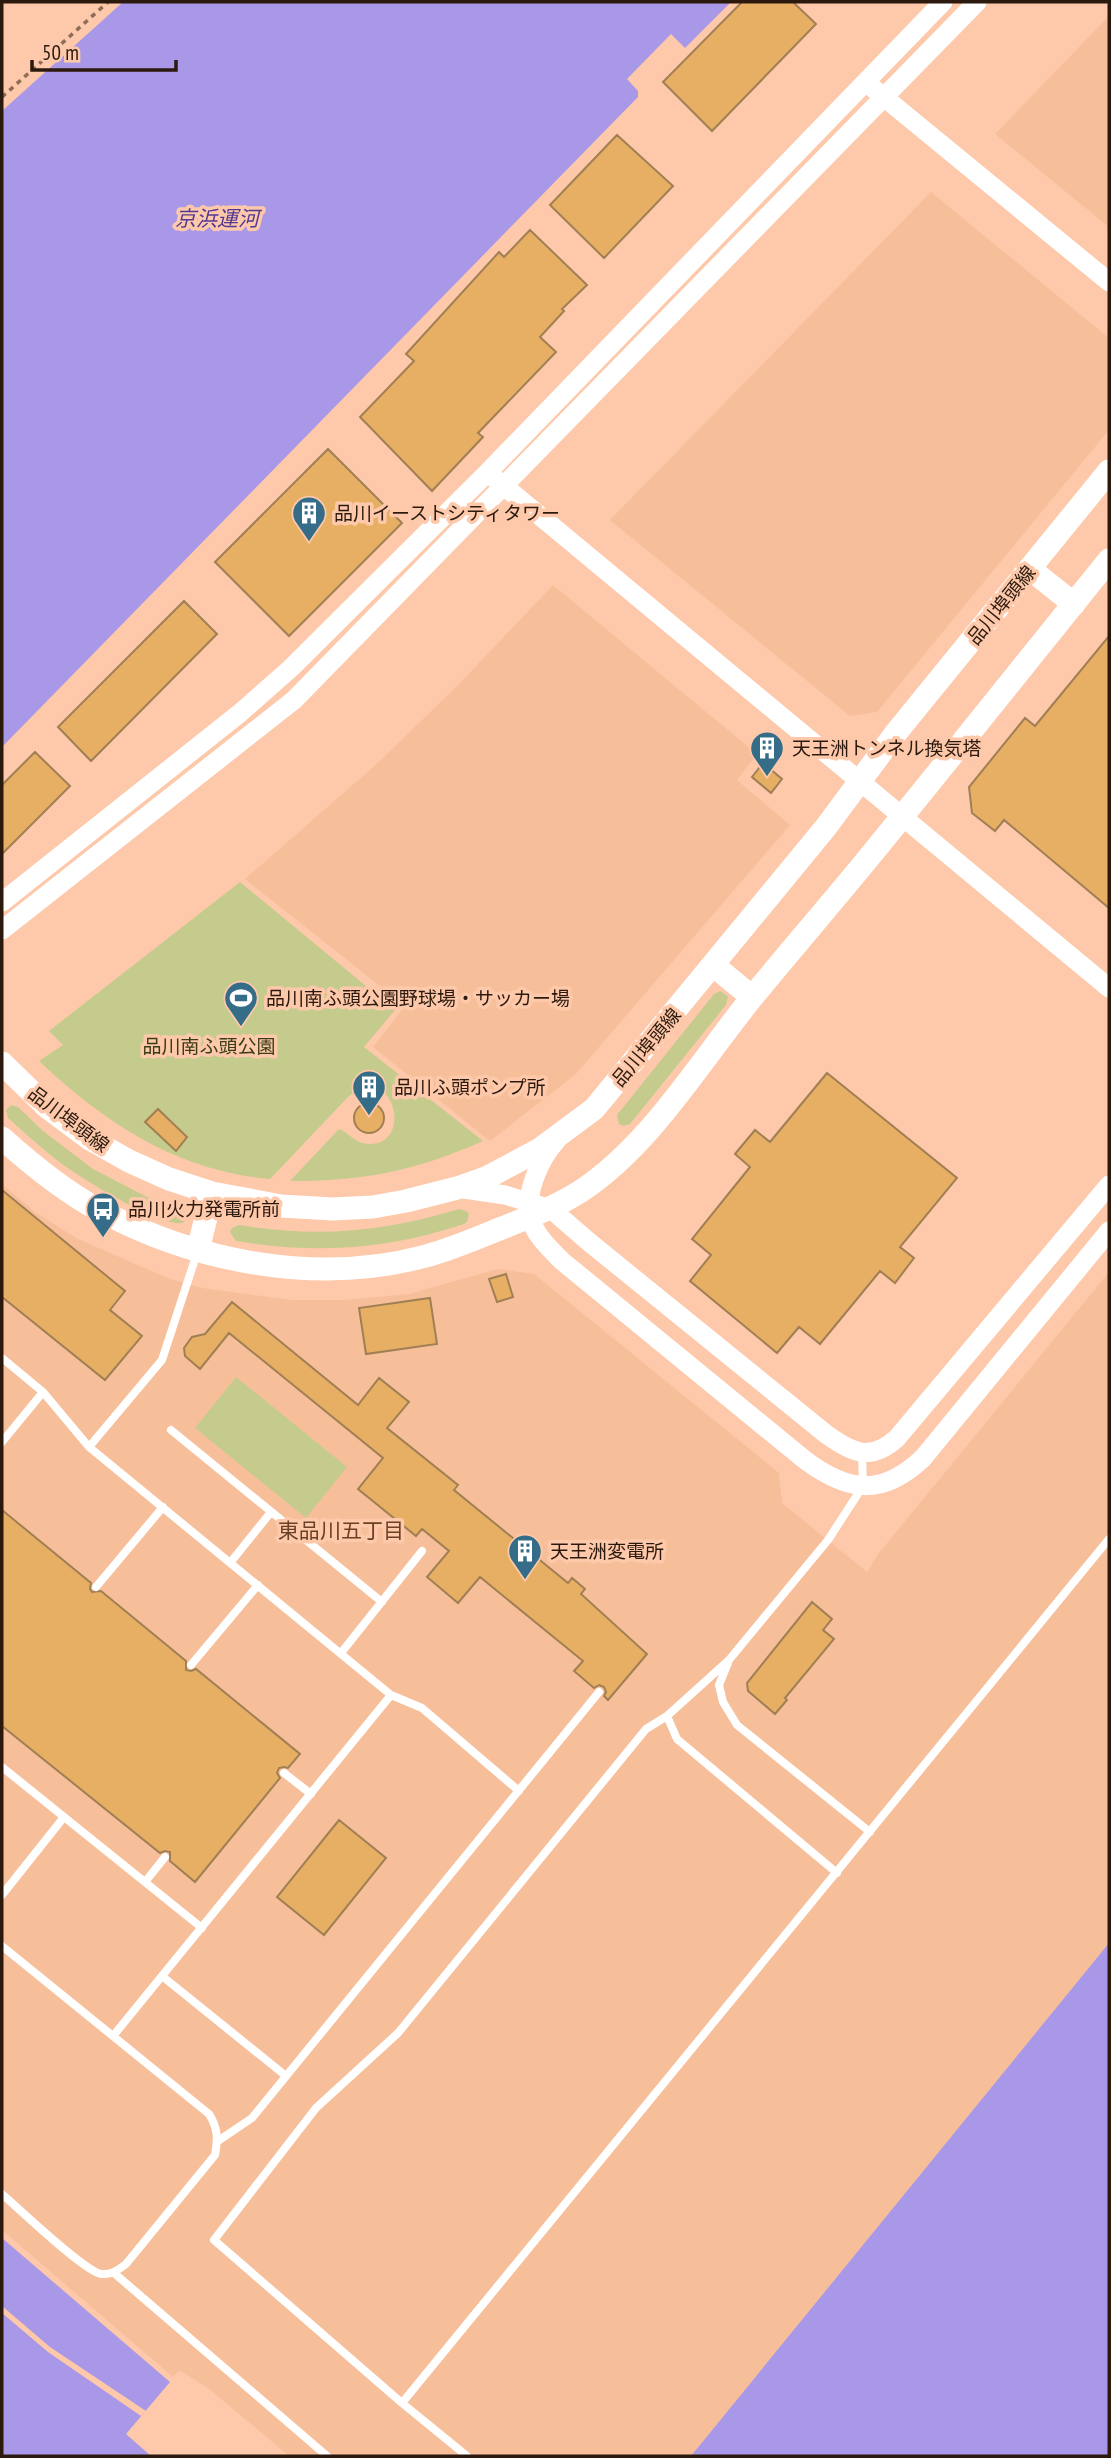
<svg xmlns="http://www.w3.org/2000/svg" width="1111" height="2458" font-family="'PT Sans Narrow','Noto Sans JP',sans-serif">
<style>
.built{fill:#f7be9a}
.green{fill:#c5cb8d}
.water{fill:#a998e7}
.pier{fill:#fdc9aa}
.building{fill:#e7af64;stroke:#a17f54;stroke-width:2}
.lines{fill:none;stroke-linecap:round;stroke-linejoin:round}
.path{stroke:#8f6d58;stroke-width:3.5;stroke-dasharray:5 5;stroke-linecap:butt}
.service{stroke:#fff;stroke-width:8}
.tertiary{stroke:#fff;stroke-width:19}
.secondary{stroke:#fff;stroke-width:23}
.labels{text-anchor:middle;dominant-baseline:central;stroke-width:7;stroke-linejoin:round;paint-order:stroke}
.poi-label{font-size:19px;fill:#2c190e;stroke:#fdc9aa;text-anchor:start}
.street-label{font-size:19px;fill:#2c190e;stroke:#fdc9aa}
.park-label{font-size:19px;fill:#393c16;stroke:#fdc9aa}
.water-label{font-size:21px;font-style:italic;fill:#533994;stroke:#fdc9aa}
.neighbourhood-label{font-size:21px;fill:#6b4125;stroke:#fdc9aa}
</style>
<rect width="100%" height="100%" fill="#fdc9aa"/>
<path class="built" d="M1109 16V227L995 134Z
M931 192 1109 338V430L877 712 850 716 610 520Z
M553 585 757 754 737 780 790 825 576 1074 490 1141 373 1047 405 1006 245 879 380 761 459 684Z
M2 1184 35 1212 78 1239 170 1279 202 1288 292 1300H345L409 1294 498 1269 534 1274 779 1473 782 1503 867 1572 879 1553 1109 1272V1943L691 2456H289L208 2388 179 2370 173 2377 2 2230Z"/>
<path class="green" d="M240 882 395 1010 364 1047 483 1141C415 1171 365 1181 290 1181L339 1129C347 1132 353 1140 362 1143 415 1155 398 1058 348 1097L270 1179C177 1171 105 1123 39 1061L63 1045 49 1031Z
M720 991 728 996 726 1005 630 1124 624 1126 619 1124 617 1115 714 994Z
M11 1105 18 1107 43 1131 93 1169 149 1198 181 1209 186 1215 184 1222C166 1232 76 1175 58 1161 41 1148 25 1133 8 1118L6 1110Z
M459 1209 466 1211 469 1214 467 1222 464 1224C386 1250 317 1254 236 1241L230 1232 232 1228 239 1225C318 1238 383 1232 459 1209Z
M236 1377 347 1467 306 1518 195 1428Z"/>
<path class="water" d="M123 2H731L685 48 671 34 627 79 638 91V97L2 747V111Z
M1109 1943V2456H691Z
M2 2238 170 2382 126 2434 151 2456H2Z"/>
<path class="pier" d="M2 2306 50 2347 146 2411 141 2416 48 2352 2 2313Z"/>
<path class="building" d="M742 2H793L816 24 712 131 663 82Z
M617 135 673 186 604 258 550 205Z
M530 230 587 285 562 309 564 311 540 337 556 352 478 433 483 437 432 491 360 417 414 361 406 354 499 252 504 257Z
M328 449 402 523 289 636 215 562Z
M184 601 217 634 91 761 58 727Z
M1109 636V908L1004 820 995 831 972 813 969 787 1025 718 1035 726Z
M35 752 70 786 2 854V785Z
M763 763 782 779 771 793 752 777Z
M827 1073 957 1178 900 1247 914 1258 895 1283 880 1271 820 1344 799 1327 777 1353 690 1281 711 1255 692 1239 750 1167 735 1154 755 1130 770 1142Z
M354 1118a15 15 0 1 1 30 0a15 15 0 1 1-30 0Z
M158 1109 187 1137 176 1151 145 1122Z
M2 1190 125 1291 110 1310 142 1336 105 1380 2 1297Z
M506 1274 513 1297 497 1302 489 1279Z
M430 1298 437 1344 366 1354 359 1308Z
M232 1302 358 1405 379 1378 409 1402 387 1428 458 1485 454 1490 568 1583 572 1578 585 1589 581 1594 647 1654 608 1700 604 1696 606 1692 604 1687 599 1685 594 1688 574 1671 583 1661 480 1577 458 1603 427 1577 449 1551 422 1529 416 1536 358 1489 383 1458 229 1333 200 1369 185 1356 184 1348 192 1337 205 1334Z
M2 1510 91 1583 90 1589 92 1592 101 1591 186 1661V1670L191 1671 196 1669 300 1754 288 1768 284 1767 279 1768 277 1773 280 1778 195 1882 170 1861V1852L165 1851 160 1853 2 1726Z
M812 1602 832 1619 823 1630 834 1639 785 1698 787 1700 775 1714 748 1691 747 1683Z
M339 1820 386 1858 324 1935 277 1897Z"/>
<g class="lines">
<path class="path" d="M2 97 108 2"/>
<path class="service" d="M2 1358 43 1392 89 1447 391 1695 422 1708 519 1791
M171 1430 382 1602
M2 1442 43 1392
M89 1447 162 1360 197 1253
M230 1563 271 1512
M96 1587 163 1507
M341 1653 422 1551
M728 1663 719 1685 723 1702 737 1725 870 1832
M191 1665 258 1585
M667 1716 677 1739 837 1873
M2 1767 202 1928
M284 1773 311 1794
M145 1882 165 1857
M2 1895 64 1817
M2 1946 209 2114C218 2128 218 2139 215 2155L126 2264C118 2270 112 2275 101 2274 84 2271 19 2209 2 2194
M162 1976 286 2076
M113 2036 391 1695
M218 2141 252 2118 599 1692
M114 2273 327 2456
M402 2403 214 2240 316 2108 398 2033 646 1729 667 1716 729 1660 828 1540 863 1486 862 1453
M467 2456 402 2403 1109 1539"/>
<path class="tertiary" d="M874 89 1109 282
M493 477 1109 988
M2 902 240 713 291 668 488 472 943 2
M2 930 294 700 977 2
M557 1140C541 1157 525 1191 530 1216 533 1233 550 1249 562 1261L805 1460C848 1492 882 1497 923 1458L1109 1231
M457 1188 505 1195 551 1209 589 1242 826 1434C852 1453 871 1462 897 1438L1109 1185"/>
<path class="secondary" d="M1030 569 1074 604
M713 965 752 997
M2 1063 47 1107 90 1139 129 1161 169 1179 212 1193 281 1206 333 1209 373 1207 406 1201 457 1188 488 1177 516 1162 540 1149 594 1109 826 827 895 734 1109 471
M2 1138C32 1165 65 1192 101 1211 199 1263 318 1285 426 1256 452 1249 477 1238 502 1228 529 1217 556 1207 581 1191 651 1145 701 1060 754 995 791 950 829 906 866 861 948 761 1028 660 1109 560
M198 1250 212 1193"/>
</g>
<defs>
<g id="building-pin" transform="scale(1.75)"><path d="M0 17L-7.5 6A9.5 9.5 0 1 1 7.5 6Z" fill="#356c87" stroke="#fdc9aa"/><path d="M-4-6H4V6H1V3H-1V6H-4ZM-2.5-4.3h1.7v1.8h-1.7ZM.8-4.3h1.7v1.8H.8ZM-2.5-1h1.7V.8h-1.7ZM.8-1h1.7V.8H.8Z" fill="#fff"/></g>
<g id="stadium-pin" transform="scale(1.75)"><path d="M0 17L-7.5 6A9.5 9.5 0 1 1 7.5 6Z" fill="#356c87" stroke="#fdc9aa"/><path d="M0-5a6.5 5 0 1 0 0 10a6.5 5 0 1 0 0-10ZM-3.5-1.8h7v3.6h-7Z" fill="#fff"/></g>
<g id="bus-pin" transform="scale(1.75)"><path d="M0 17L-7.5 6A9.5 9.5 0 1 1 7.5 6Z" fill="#356c87" stroke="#fdc9aa"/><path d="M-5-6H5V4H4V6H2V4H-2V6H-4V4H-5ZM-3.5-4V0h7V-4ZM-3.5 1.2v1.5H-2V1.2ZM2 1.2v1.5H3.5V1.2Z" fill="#fff"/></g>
</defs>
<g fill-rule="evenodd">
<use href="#building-pin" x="309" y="513"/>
<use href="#building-pin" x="767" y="748"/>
<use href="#stadium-pin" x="241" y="998"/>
<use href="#building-pin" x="369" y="1087"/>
<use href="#bus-pin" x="103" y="1209"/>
<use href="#building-pin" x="525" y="1551"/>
</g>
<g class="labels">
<g class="poi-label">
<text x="334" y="513">品川イーストシティタワー</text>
<text x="792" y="748">天王洲トンネル換気塔</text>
<text x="266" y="998">品川南ふ頭公園野球場・サッカー場</text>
<text x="394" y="1087">品川ふ頭ポンプ所</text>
<text x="128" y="1209">品川火力発電所前</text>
<text x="550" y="1551">天王洲変電所</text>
</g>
<g class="street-label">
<text transform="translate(1001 605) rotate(-51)">品川埠頭線</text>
<text transform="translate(646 1047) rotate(-50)">品川埠頭線</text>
<text transform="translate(69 1119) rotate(37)">品川埠頭線</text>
</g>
<g class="park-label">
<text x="209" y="1046">品川南ふ頭公園</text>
</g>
<g class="water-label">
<text x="217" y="218">京浜運河</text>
</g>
<g class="neighbourhood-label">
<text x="341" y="1530">東品川五丁目</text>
</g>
</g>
<rect width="1111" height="2458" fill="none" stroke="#2c190e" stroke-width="7"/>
<path d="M32 60v10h144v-10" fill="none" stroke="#2c190e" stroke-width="3.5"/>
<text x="42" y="60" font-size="21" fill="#2c190e" stroke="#fdc9aa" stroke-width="5" paint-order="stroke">50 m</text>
</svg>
